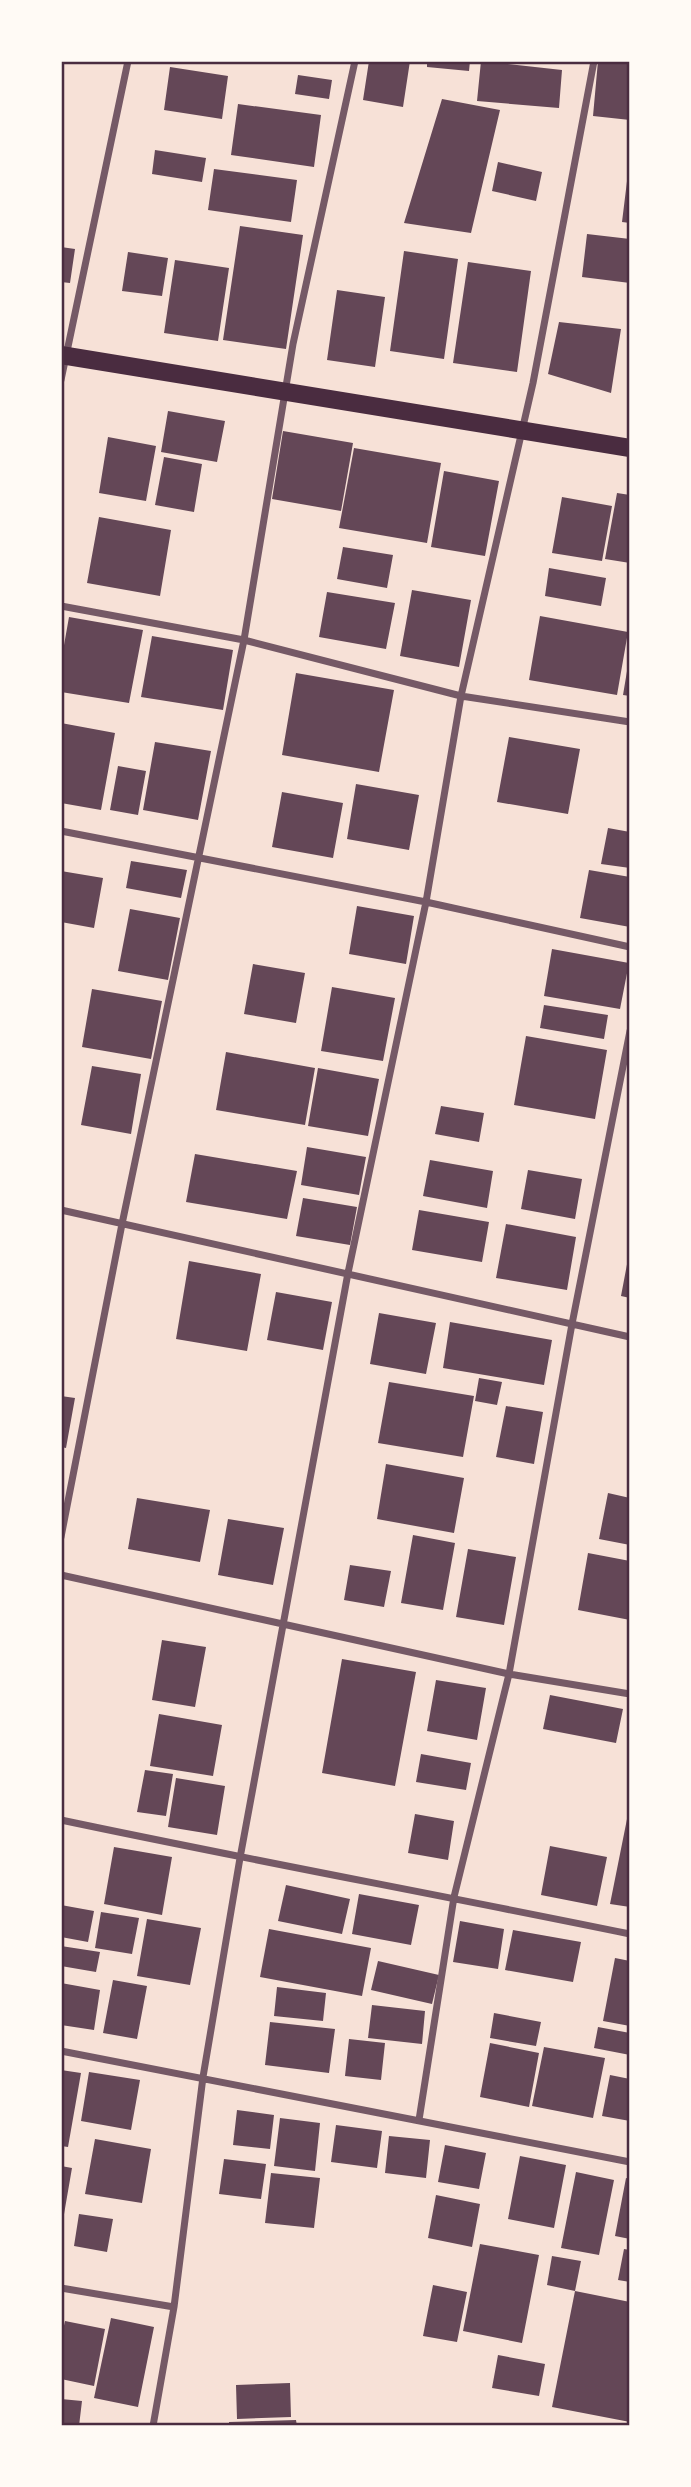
<svg xmlns="http://www.w3.org/2000/svg" width="691" height="2487" font-family="Mulish,sans-serif">
<style>
.building{fill:#644757}
.lines{fill:none;stroke-linecap:round;stroke-linejoin:round}
.minor{stroke:#755966;stroke-width:7}
.primary{stroke:#4a2c40;stroke-width:18}
.neatline{fill:none;stroke:#4a2c40;stroke-width:2.5}
</style>
<rect width="100%" height="100%" fill="#f7e1d7"/>
<path class="building" d="M369 61H410L403 107 363 100Z
M427 61H470L469 71 427 67Z
M481 61 562 70 559 108 477 101Z
M598 61H630V120L593 116Z
M170 67 228 76 222 119 164 110Z
M298 75 332 80 329 99 295 94Z
M442 99 500 110 471 233 404 223Z
M238 104 321 115 314 167 231 155Z
M155 150 206 158 202 182 152 174Z
M498 162 542 172 536 201 492 191Z
M214 169 297 180 291 222 208 210Z
M628 173H630V223L622 222Z
M240 226 303 235 286 349 223 340Z
M587 234 630 239V283L582 277Z
M61 247 75 249 70 283 61 282Z
M404 251 458 259 444 359 390 351Z
M128 252 168 258 162 296 122 291Z
M175 260 229 268 218 341 164 333Z
M468 262 531 271 517 372 453 363Z
M337 290 385 297 375 367 327 360Z
M559 322 621 329 611 393 548 374Z
M168 411 225 421 217 462 161 452Z
M283 431 353 443 341 511 272 499Z
M108 437 156 446 146 501 99 493Z
M354 448 441 463 427 543 339 528Z
M164 457 202 464 194 512 155 505Z
M444 471 499 481 485 556 431 547Z
M617 493 630 495V563L605 559Z
M562 497 612 506 602 561 552 553Z
M99 517 171 530 160 596 87 583Z
M343 547 393 555 387 588 337 579Z
M549 568 606 578 601 606 545 596Z
M412 590 471 600 459 667 400 656Z
M327 592 395 603 386 649 319 637Z
M540 616 628 632 617 695 529 680Z
M69 617 143 630 129 703 61 692V662Z
M152 636 233 650 223 710 141 697Z
M628 665H630V696L623 695Z
M296 673 394 690 379 772 282 755Z
M61 723 115 733 101 810 61 803Z
M509 737 580 749 568 814 497 802Z
M155 742 211 751 198 820 143 810Z
M118 766 146 771 138 815 110 810Z
M356 784 419 795 409 850 347 839Z
M282 792 343 803 333 858 272 847Z
M608 828 630 832V868L601 864Z
M131 861 187 870 181 898 126 888Z
M589 870 630 877V927L580 918Z
M61 871 103 878 94 928 61 922Z
M357 906 414 916 406 964 349 954Z
M130 909 180 918 168 980 118 971Z
M552 949 629 963 620 1009 544 996Z
M253 964 305 973 296 1023 244 1014Z
M332 987 395 998 383 1061 321 1051Z
M92 989 162 1001 151 1059 82 1047Z
M544 1005 608 1015 604 1039 540 1028Z
M526 1036 607 1050 595 1119 514 1105Z
M226 1052 315 1068 305 1125 216 1110Z
M92 1066 141 1074 131 1134 81 1125Z
M318 1068 379 1079 368 1136 308 1126Z
M441 1106 484 1113 479 1142 435 1134Z
M307 1147 366 1157 359 1195 301 1185Z
M195 1154 297 1171 287 1219 186 1202Z
M430 1160 493 1171 487 1208 423 1196Z
M528 1170 582 1179 575 1219 521 1209Z
M303 1198 357 1207 350 1245 296 1236Z
M419 1210 489 1222 482 1262 412 1250Z
M506 1224 576 1237 567 1290 496 1278Z
M628 1259H630V1298L621 1296Z
M189 1261 261 1274 247 1351 176 1339Z
M276 1292 332 1302 323 1350 267 1340Z
M379 1313 436 1323 426 1374 370 1364Z
M450 1322 552 1340 544 1385 443 1368Z
M479 1378 502 1382 497 1405 475 1401Z
M389 1382 474 1396 463 1457 378 1443Z
M61 1396 75 1398 66 1448 61 1447Z
M506 1406 543 1412 534 1464 496 1457Z
M386 1464 464 1478 454 1533 377 1519Z
M608 1493 630 1498V1545L599 1539Z
M137 1498 210 1510 200 1562 128 1549Z
M228 1519 284 1528 273 1585 218 1575Z
M413 1535 455 1543 443 1610 401 1603Z
M468 1549 516 1557 504 1625 456 1617Z
M588 1553 630 1561V1620L578 1610Z
M350 1565 391 1571 384 1607 344 1600Z
M162 1640 206 1647 195 1707 152 1700Z
M342 1659 416 1672 395 1786 322 1773Z
M436 1680 486 1688 477 1740 427 1731Z
M550 1695 623 1709 616 1743 543 1729Z
M159 1714 222 1725 213 1776 150 1766Z
M421 1754 471 1763 466 1790 416 1782Z
M145 1770 173 1774 166 1816 137 1812Z
M176 1778 225 1786 217 1835 168 1827Z
M415 1814 454 1821 448 1860 408 1853Z
M627 1819 630 1820V1907L610 1904Z
M550 1846 607 1857 597 1906 541 1895Z
M114 1847 172 1857 162 1915 104 1904Z
M286 1885 350 1899 342 1934 278 1921Z
M359 1894 419 1905 411 1945 352 1934Z
M61 1905 94 1911 88 1942 61 1937Z
M101 1912 139 1918 132 1954 95 1948Z
M147 1919 201 1928 190 1985 137 1976Z
M460 1921 504 1929 498 1969 453 1962Z
M269 1929 371 1948 362 1996 260 1977Z
M513 1930 581 1942 573 1982 505 1970Z
M61 1946 100 1952 96 1972 61 1966Z
M615 1958 630 1961V2026L603 2021Z
M378 1961 439 1975 432 2004 371 1990Z
M113 1980 147 1986 137 2039 103 2033Z
M61 1983 100 1990 94 2030 61 2025Z
M277 1987 326 1993 323 2021 274 2016Z
M372 2005 425 2011 422 2044 368 2038Z
M494 2013 541 2022 536 2046 490 2038Z
M270 2022 335 2029 329 2073 265 2065Z
M598 2027 630 2033V2055L594 2048Z
M349 2039 385 2043 381 2080 345 2076Z
M490 2043 539 2053 529 2107 480 2097Z
M544 2047 605 2058 593 2118 532 2106Z
M61 2070 81 2073 68 2147 61 2146Z
M89 2072 140 2080 131 2130 81 2121Z
M610 2075 630 2079V2121L602 2116Z
M237 2110 274 2115 270 2149 233 2145Z
M280 2118 320 2123 315 2171 274 2166Z
M336 2125 382 2131 377 2168 331 2162Z
M389 2136 430 2140 426 2178 385 2173Z
M95 2139 151 2149 142 2203 85 2194Z
M445 2145 486 2153 479 2189 438 2182Z
M520 2156 566 2165 554 2228 508 2219Z
M224 2159 266 2164 261 2199 219 2194Z
M61 2166 72 2168 63 2220H61Z
M576 2172 614 2180 599 2255 561 2248Z
M271 2173 320 2178 314 2228 265 2223Z
M626 2178 630 2179V2239L615 2236Z
M436 2195 480 2204 472 2247 428 2238Z
M79 2214 113 2219 107 2252 74 2246Z
M480 2244 539 2255 522 2343 463 2331Z
M624 2249 630 2250V2282L618 2280Z
M552 2256 581 2261 575 2291 547 2285Z
M433 2285 467 2292 457 2342 423 2336Z
M575 2291 630 2302V2422L552 2407Z
M111 2318 154 2327 138 2407 94 2398Z
M65 2321 105 2329 94 2386 61 2379V2339Z
M498 2355 545 2364 539 2396 492 2388Z
M290 2383 291 2417 237 2419 236 2385Z
M61 2399 82 2401 79 2426H61Z
M296 2420 297 2426H229V2422Z"/>
<g class="lines">
<path class="minor" d="M61 380 128 61
M61 606 244 640 461 696 630 722
M61 831 426 902 630 947
M61 1210 630 1337
M61 1537 122 1224 244 640 293 344 355 61
M61 1575 509 1674 630 1694
M61 1820C250 1860 440 1895 630 1934
M61 2051 630 2162
M419 2120 454 1897 509 1674 572 1324 630 1031
M61 2288 174 2307
M153 2426 174 2307 203 2077 240 1858 348 1273 426 902 461 696 533 383 594 61"/>
<path class="primary" d="M61 355 630 448"/>
</g>
<rect width="691" height="2487" fill="none" stroke="#fffaf5" stroke-width="126"/>
<rect x="63" y="63" width="565" height="2361" class="neatline"/>
</svg>
